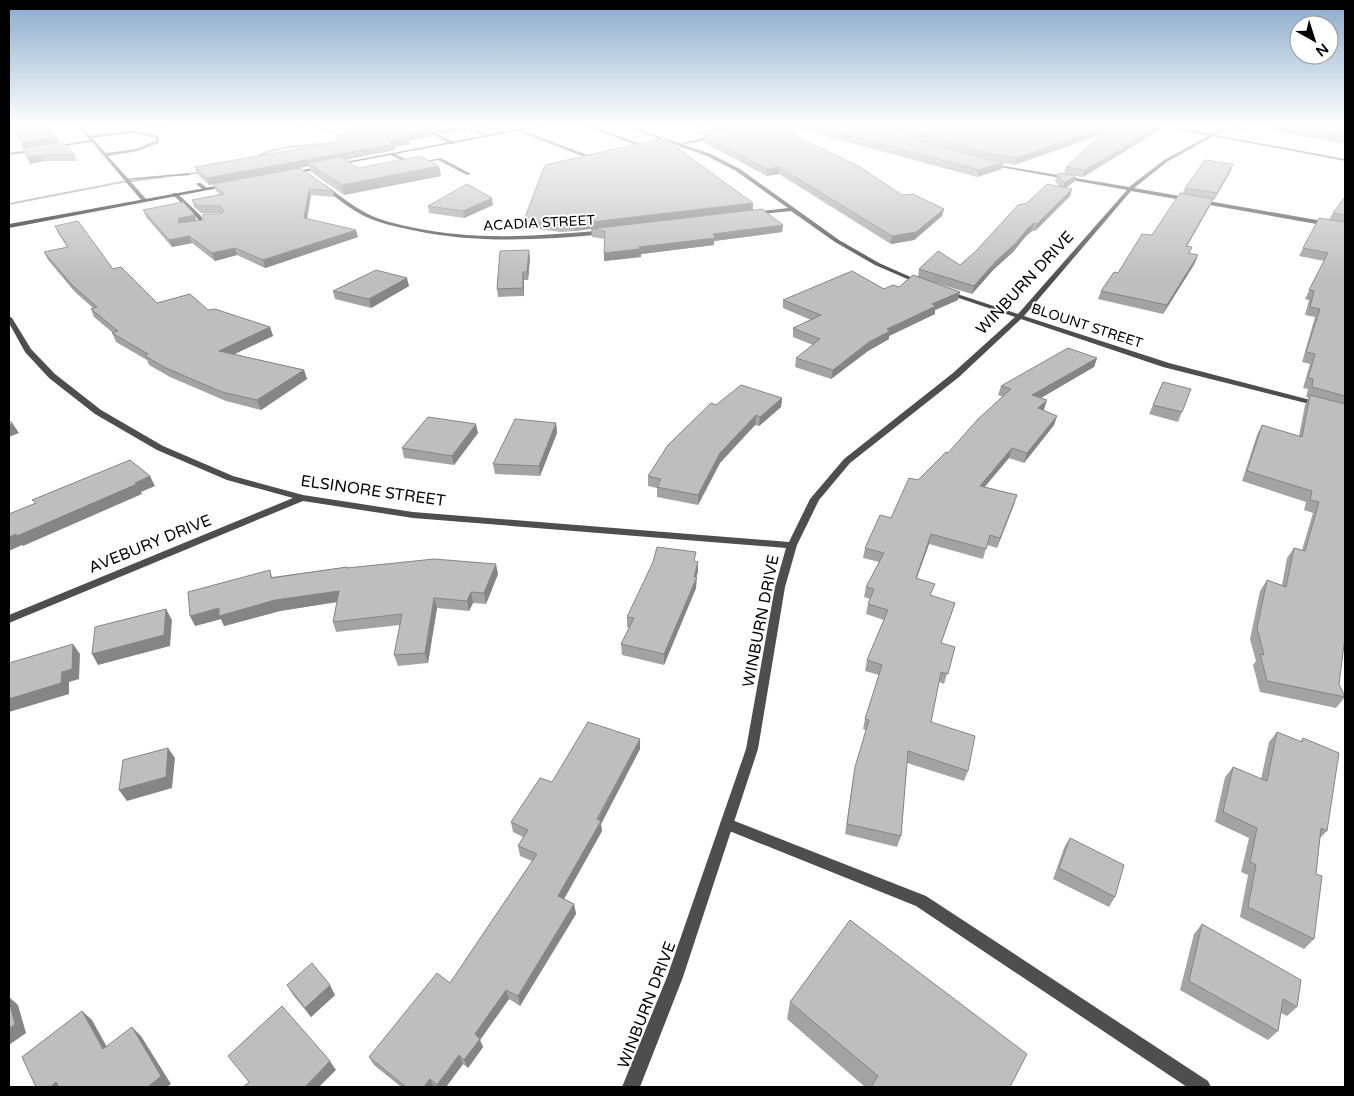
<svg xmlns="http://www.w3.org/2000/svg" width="1354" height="1096" font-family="'Varela Round',sans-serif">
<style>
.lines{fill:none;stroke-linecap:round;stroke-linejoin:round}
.stream{fill:#9c9c9c;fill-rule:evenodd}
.lane{fill:#4e4e4e;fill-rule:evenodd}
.street{fill:#4e4e4e;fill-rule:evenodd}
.secondary{fill:#1b1b1b;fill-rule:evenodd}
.wall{fill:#a3a3a3;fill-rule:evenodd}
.shaded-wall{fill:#858585}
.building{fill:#bebebe;stroke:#858585}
.labels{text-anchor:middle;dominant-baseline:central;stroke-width:4;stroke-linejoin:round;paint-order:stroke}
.far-street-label{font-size:14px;fill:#000;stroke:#fff}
.street-label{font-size:16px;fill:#000;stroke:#fff}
</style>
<rect width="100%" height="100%" fill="#fff"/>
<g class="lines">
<path class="stream" d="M273 125C297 125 324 123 344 137L341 143 283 149 267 153 253 162H251V160L265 151 283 147 339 141 340 137 318 129Z
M208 170 209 172 179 176 177 175Z
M164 176 165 178 122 183 9 205V203L122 181Z"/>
<path class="lane" d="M444 125H451L430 130 454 142V144H450L424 130Z
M461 125H466L490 136 487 137Z
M483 125H488L506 133 503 134Z
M582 125H588L646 146 642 147Z
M1229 126 1248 129 1250 130 1248 131 1228 128Z
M718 128 720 129 718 130 724 133 723 136 681 145 679 144 720 134 713 131 698 134 696 133Z
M517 129 588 155 599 156 585 157 517 131Z
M393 153 414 163 441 158 471 174 467 175 438 160 411 166 391 155Z
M189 173 191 175 126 180 124 179Z
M197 183H201L208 189 204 190 197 185Z
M173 193H177L201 216 205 225 192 227V225L200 223 197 218 173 195Z
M727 818 926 896 1208 1081 1211 1087H1187L916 906 722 828 720 824 722 820Z"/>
<path class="street" d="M77 125H81L90 136C114 132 137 127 159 136V143L138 151 108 156 146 199V201H142L92 142 52 148 54 146 90 140ZM133 133 156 138 155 141 135 149 106 153 92 138Z
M620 125H626L711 154 740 169 839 240 879 263 924 283 919 284 875 265 835 242 791 211 751 215 750 214 753 212 788 208 736 171 707 156Z
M1156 125H1164L1211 134 1230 125H1235L1216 135 1345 159V161L1213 136 1167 162 1134 188 1345 225V229L1131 191 1024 316 1169 363 1345 409V413L1163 367 1021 319 959 377 850 463 819 500 797 545 785 587 758 749 683 977 640 1087H622L667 977 746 749 775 587 786 548 413 518 303 501 9 623V615L293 498 227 480 157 450 95 414 49 378 25 352 9 323V316L12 318 31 349 55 374 101 410 163 446 233 476 303 495 413 512 789 542 810 499 844 459 953 373 1015 317 944 293V291H948L1018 314 1127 190 989 165 987 163 1129 187 1164 160 1208 136Z
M37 149 39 151 9 155V153Z
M320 184H324C338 194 352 206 368 214 382 221 400 225 415 228 478 241 542 236 605 230L608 232 605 234C540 240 476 244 412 230 396 227 379 223 364 216 348 208 335 196 320 186Z"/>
<path class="secondary" d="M541 125H549L337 165 335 164Z
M323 166 325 168 290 174 288 173Z
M227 184 229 186 9 228V224Z"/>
</g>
<path class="wall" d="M14 125 57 137 60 142 75 155 78 161H44L30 164Z
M119 125H165L167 129Z
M355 125H466L467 130 443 134 435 131V126L427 128 431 130 432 136 409 141 410 144 394 147 395 150 345 160 358 168 439 166 441 176 344 195 311 172 309 166 300 168 333 191 334 197 311 195 307 219 358 237 265 268 237 255 215 261 192 243 172 247 146 217 143 210 197 221 203 220 220 214 221 213H201L194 207 192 200 220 194 216 191 213 184 209 185 197 174 195 167 333 143Z
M470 125H483V127L477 128Z
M693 125H962L975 129 1163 128 1083 177 1076 176 1074 182 1066 188 1072 189 1070 196 1035 231H1032L1026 236 1013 252 993 270 972 294 926 280 958 300 935 310V314L889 336V339L868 351 831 379 795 367 796 358 813 345 793 337V328L811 320 783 308V300L899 287 918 277 919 269 960 265 975 252 1027 203 1059 186 1055 181 1057 175 1064 173 1066 167 1100 135 1014 165 1003 163 1002 169 977 177 791 127 789 132 902 195 944 209 942 216 914 240 891 244 779 174 767 176 703 142V136L724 131 719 126 705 129ZM892 129 924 141 920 140Z
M1274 125H1345V144L1272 131Z
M664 138 575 231 560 232 525 227 524 220Z
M1231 171 1214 200H1213L1210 206 1187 246 1189 253 1195 263 1163 314 1098 299 1101 291 1118 273 1152 235 1182 194 1185 188Z
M1345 197V637L1339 684 1345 697 1336 708 1260 692 1253 665 1256 661 1250 639 1260 591 1267 580 1282 585 1287 558 1294 548 1302 550 1313 513 1304 510 1306 502 1242 481 1257 435 1262 425 1299 436 1305 405 1309 398 1306 397 1308 389 1303 388 1310 364 1302 362 1315 317 1305 315 1309 300 1305 299 1324 261 1299 256 1303 248 1329 219 1333 213Z
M493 205 464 218 429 213 428 206Z
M783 225 782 232 714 241V245L641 254V257L604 261 605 239 592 237 591 229Z
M55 226 157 303 208 310 270 327 273 336 234 354 304 370 307 379 261 410 226 401 170 377 149 365 147 360 116 342 112 333H113L94 317 91 309 93 308 75 292 48 260 44 252 67 247 58 233Z
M530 258 528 280H524V296L498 297 497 289Z
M409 286 371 308 335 299 333 291Z
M1097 358 1094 367 1040 398 1044 410H1043L1057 416 1054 425 1024 463 1009 458 985 487 1017 495 997 548 987 545 983 559 929 544 917 578 931 596 952 613 941 643 955 647 944 684 939 682 931 722 968 771 964 781 907 763 901 836 897 847 845 834 853 778 866 730 863 729 865 719 879 675 865 671 867 660 884 620 866 614 868 604 870 599 864 597 866 587 879 562 863 558 865 548 891 518 918 480 948 453 1003 397 998 395 1001 386Z
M1163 382 1182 412 1178 422 1149 414Z
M782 398 781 407 759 426 755 425 720 463 698 505 657 497V488L648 486V476L716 405Z
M556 423 557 433 540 476 495 474 493 464Z
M478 433 454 465 404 458 402 448Z
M696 561 698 572 696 577V588L664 665 622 655 621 644 630 628 627 627V617Z
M347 567 348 568 498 574 486 604 473 603 469 611 437 608 428 663 398 666 394 655 400 625 336 632 333 622 337 602 280 611 224 626 221 619 195 626 270 570 272 577Z
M1277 732 1300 742 1303 738 1327 831 1320 838 1316 874 1314 939 1304 949 1240 917 1248 875 1241 872 1249 838 1215 822 1225 777 1233 767 1261 779 1269 742Z
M640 749 601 824 602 831 564 899 574 904 576 914 520 1006 509 999 480 1040 483 1047 468 1068 463 1064 446 1087H401L374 1065 369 1057 450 983 532 861 520 856 518 846 523 837 513 832 511 822 552 782Z
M1070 838 1115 897 1109 907 1053 879 1064 848Z
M1202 924 1297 1007 1287 1016 1281 1013 1278 1031 1268 1040 1180 990 1194 934Z
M287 985 335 995 311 1017 293 995Z
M790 1002 1010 1087H865L787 1019Z"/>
<path class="shaded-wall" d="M422 125H434L435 126 422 129Z
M460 125H466L467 130 443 134 442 128Z
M477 125H483V127L477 128Z
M705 125H719V126L705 129Z
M790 125H791V128L787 138V131Z
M1161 125H1164L1163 128 1083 177 1085 170Z
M1110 126 1108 132 1014 165 1016 158Z
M431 130 432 136 409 141 410 144 394 147 395 150 313 166 308 163 309 166 209 185 207 178 389 141 403 135Z
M57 137 60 143 24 149 21 143Z
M41 155 44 161 30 164 27 157Z
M1004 162 1002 169 977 177 979 170Z
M1233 164 1231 171 1214 200 1217 193Z
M439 166 441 176 344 195 342 185Z
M779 167V174L767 176V169Z
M1076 176 1074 182 1062 190 1064 183Z
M309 189 311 195 306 225 304 218Z
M1072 189 1070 196 1035 231 1037 224Z
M492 198 493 205 464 218 463 211Z
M1213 199 1210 206 1183 253 1186 246Z
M753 203V210L575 231 574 224Z
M944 209 942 216 914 240 891 244 892 236Z
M195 215 197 222 178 223 179 218Z
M1034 223 1032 231 1026 236 1013 252 993 270 972 294 974 286 1028 228Z
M783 225 782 232 714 241V245L641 254V257L604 261V253L713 234Z
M356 230 358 237 265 268 263 260Z
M189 236 192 243 172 247 169 240Z
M235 248 237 255 215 261 212 253Z
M529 250 530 258 528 280 527 272Z
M1198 255 1195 263 1163 314 1167 305Z
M523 272 524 280V296L523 288Z
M407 278 409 286 371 308 369 299Z
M960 292 958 300 935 310V314L889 336V339L868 351 831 379 833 370 887 329 932 304Z
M270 327 273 336 222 360 219 351Z
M1097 358 1094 367 1029 405 1032 395Z
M304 370 307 379 261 410 257 400Z
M782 398 781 407 759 426 760 417Z
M1047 400 1044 410 1035 417 1038 408Z
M756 415 755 425 720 463 698 505V495L720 453Z
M1057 416 1054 425 1024 463 1027 453Z
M556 423 557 433 540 476 539 466Z
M13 424 19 433 9 437V425Z
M476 424 478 433 454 465 452 456Z
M1012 448 1009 458 977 495 980 486Z
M150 476 155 486 141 492 142 494 23 546 22 545 9 551V537Z
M1017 495 1014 505 997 548 1000 538Z
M931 534 929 544 913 588 916 578Z
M698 562V572L695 580 697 577 696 588 664 665V654L694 577Z
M496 564 498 574 486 604 484 593Z
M339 591 343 601 280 611 224 626 221 619 195 626 190 616 219 608Z
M471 592 473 603 469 611 467 601Z
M434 598 437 608 428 663 425 653Z
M166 609 172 620 170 646 98 665 92 654Z
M73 644 80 654 79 679 69 682V694L9 712V699L62 672Z
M640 739V749L601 824 602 831 560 906 558 896Z
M168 748 175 758 172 788 127 801 119 790Z
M574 904 576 914 520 1006 518 996Z
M330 985 335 995 311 1017 305 1008Z
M506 990 509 999 480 1040 483 1047 468 1068 464 1060 475 1034Z
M9 997 18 1005 26 1033 9 1045Z
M82 1011 92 1020 113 1058 103 1049Z
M132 1027 141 1036 171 1084 167 1087H148Z
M459 1055 463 1064 446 1087H438L437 1085Z
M330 1061 336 1070 319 1087H305Z
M430 1079 434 1087H424Z
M56 1082 64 1087H50Z"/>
<path class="building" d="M14 125H45L57 137 21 143Z
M355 125H422L431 130 403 135 408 138 389 141 393 144 207 178 195 167 333 143Z
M435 125H460L442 128Z
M725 125H790L787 131 860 167 902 195 913 194 944 209 916 232 892 236 779 167 767 169 703 136 725 130 726 126Z
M807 125H883L920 140 984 159 1004 162 979 170Z
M900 125H962L975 129 990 125H1161L1085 170 1066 167 1110 126 1016 158 988 153 925 135Z
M1277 125H1345V137Z
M664 138 753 203 574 224 559 225 524 220 545 165Z
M62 142 75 155H41L27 157 23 148Z
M420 156 439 166 342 185 308 163 340 157 358 168Z
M1205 160 1233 164 1217 193 1185 188Z
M300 168 333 191 309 189 304 218 356 230 263 260 235 248 212 253 189 236 169 240 143 210 183 202 195 215 179 218 178 223 203 220V214H220L224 211 220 206H198L192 200 224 194 213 184Z
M1059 173 1076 176 1064 183 1057 175Z
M467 184 492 198 463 211 428 206Z
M1047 184 1072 189 1037 224 1034 223 1028 228 1015 244 995 262 974 286 919 269 938 251 960 265 975 252 1018 205 1027 203Z
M1180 193 1213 199 1186 246 1192 247 1189 253 1198 255 1167 305 1101 291 1114 272 1118 273 1142 234 1152 235Z
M1345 197V215L1333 213Z
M762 209 783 225 713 234 715 238 639 247 640 249 604 253 605 231 591 229Z
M1319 218 1345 222V396L1312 387 1313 379 1308 378 1315 354 1306 352 1320 309 1310 307 1314 291 1309 290 1328 253 1303 248Z
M78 221 113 269 121 267 157 303 190 294 208 310 215 309 270 327 219 351 304 370 257 400 222 392 166 368 145 356 148 354 112 333 118 331 91 309 97 307 71 284 44 252 68 247 55 226Z
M529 250 527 272H523V288L497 289 500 251Z
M376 270 407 278 369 299 333 291Z
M852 271 884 289 893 285 899 287 913 275 960 292 932 304 936 306 887 329 890 331 869 342 833 370 796 358 820 339 793 328 821 315 783 300Z
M1068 348 1097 358 1032 395 1047 400 1038 408 1057 416 1027 453 1012 448 980 486 1017 495 1000 538 990 535 986 549 931 534 916 578 935 584 930 595 955 603 941 643 955 647 948 674 941 672 931 722 975 736 968 771 908 751 901 836 847 824 855 767 869 720 865 719 882 665 867 660 888 610 868 604 874 589 866 587 884 553 865 548 880 515 891 518 909 478 918 480 946 452 948 453 978 419 1011 389 1001 386Z
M1163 382 1191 389 1182 412 1153 405Z
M741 385 782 398 760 417 756 415 720 453 698 495 657 487 661 479 648 476 668 445 711 403 716 405Z
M1310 395 1345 404V637L1339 684 1345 697 1267 681 1260 654 1264 655 1257 628 1267 580 1286 587 1294 548 1305 551 1319 502 1310 500 1312 491 1247 471 1262 425 1302 437Z
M428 417 476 424 452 456 402 448Z
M515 419 556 423 539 466 493 464Z
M9 420 13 424 9 425Z
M130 460 150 476 135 483 137 484 17 536 16 534 9 537V514L36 503 32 500Z
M657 547 696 552 694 561 698 562 694 577H697L664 654 621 644 634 618 627 617 653 562Z
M434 559 496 564 484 593 471 592 467 601 434 598 425 653 394 655 402 614 333 622 339 591 275 600 219 616V608L190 616 188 592 270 570 271 578 347 567V568Z
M166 609 164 635 92 654 95 627Z
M73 644 72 669 62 672 61 683 9 699V663Z
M588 722 640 739 597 819 601 821 558 896 574 904 518 996 506 990 475 1034 480 1039 464 1060 459 1055 437 1085 430 1079 424 1087H406L369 1057 437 973 450 983 537 854 518 846 528 830 511 822 540 778 552 782Z
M1277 732 1302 742 1303 738 1339 753 1327 831 1321 828 1316 874 1322 876 1314 939 1248 907 1256 865 1250 862 1257 828 1223 812 1233 767 1267 781Z
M168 748 166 777 119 790 123 760Z
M1070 838 1124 865 1115 897 1059 868Z
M850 920 1027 1054 1010 1087H871L878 1076 790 1002Z
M1202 924 1301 980 1297 1007 1283 999 1278 1031 1189 981Z
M312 963 330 985 305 1008 287 985Z
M9 1001 15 1024 9 1029Z
M282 1006 330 1061 305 1087H243L249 1082 228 1056Z
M82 1011 103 1049 132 1027 161 1076 148 1087H59L56 1082 50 1087H36L22 1057Z"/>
<linearGradient id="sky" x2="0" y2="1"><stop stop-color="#89aaca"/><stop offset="0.45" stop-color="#fff"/><stop offset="1" stop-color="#fff" stop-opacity="0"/></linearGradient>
<rect width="1354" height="278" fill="url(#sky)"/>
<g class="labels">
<g class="far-street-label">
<text transform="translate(539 223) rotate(-3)">ACADIA STREET</text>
<text transform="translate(1087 326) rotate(18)">BLOUNT STREET</text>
</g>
<g class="street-label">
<text transform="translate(1025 283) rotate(-47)">WINBURN DRIVE</text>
<text transform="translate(373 491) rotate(8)">ELSINORE STREET</text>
<text transform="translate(150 544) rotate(-22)">AVEBURY DRIVE</text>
<text transform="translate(761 621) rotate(-79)">WINBURN DRIVE</text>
<text transform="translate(647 1005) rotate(-69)">WINBURN DRIVE</text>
</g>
</g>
<rect width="1354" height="1096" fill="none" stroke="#000000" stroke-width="20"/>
<g transform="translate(1314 40) rotate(141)"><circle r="24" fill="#ffffff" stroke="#999999"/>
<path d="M0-4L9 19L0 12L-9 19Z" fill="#000000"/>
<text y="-8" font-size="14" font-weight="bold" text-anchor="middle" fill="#000000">N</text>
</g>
</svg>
